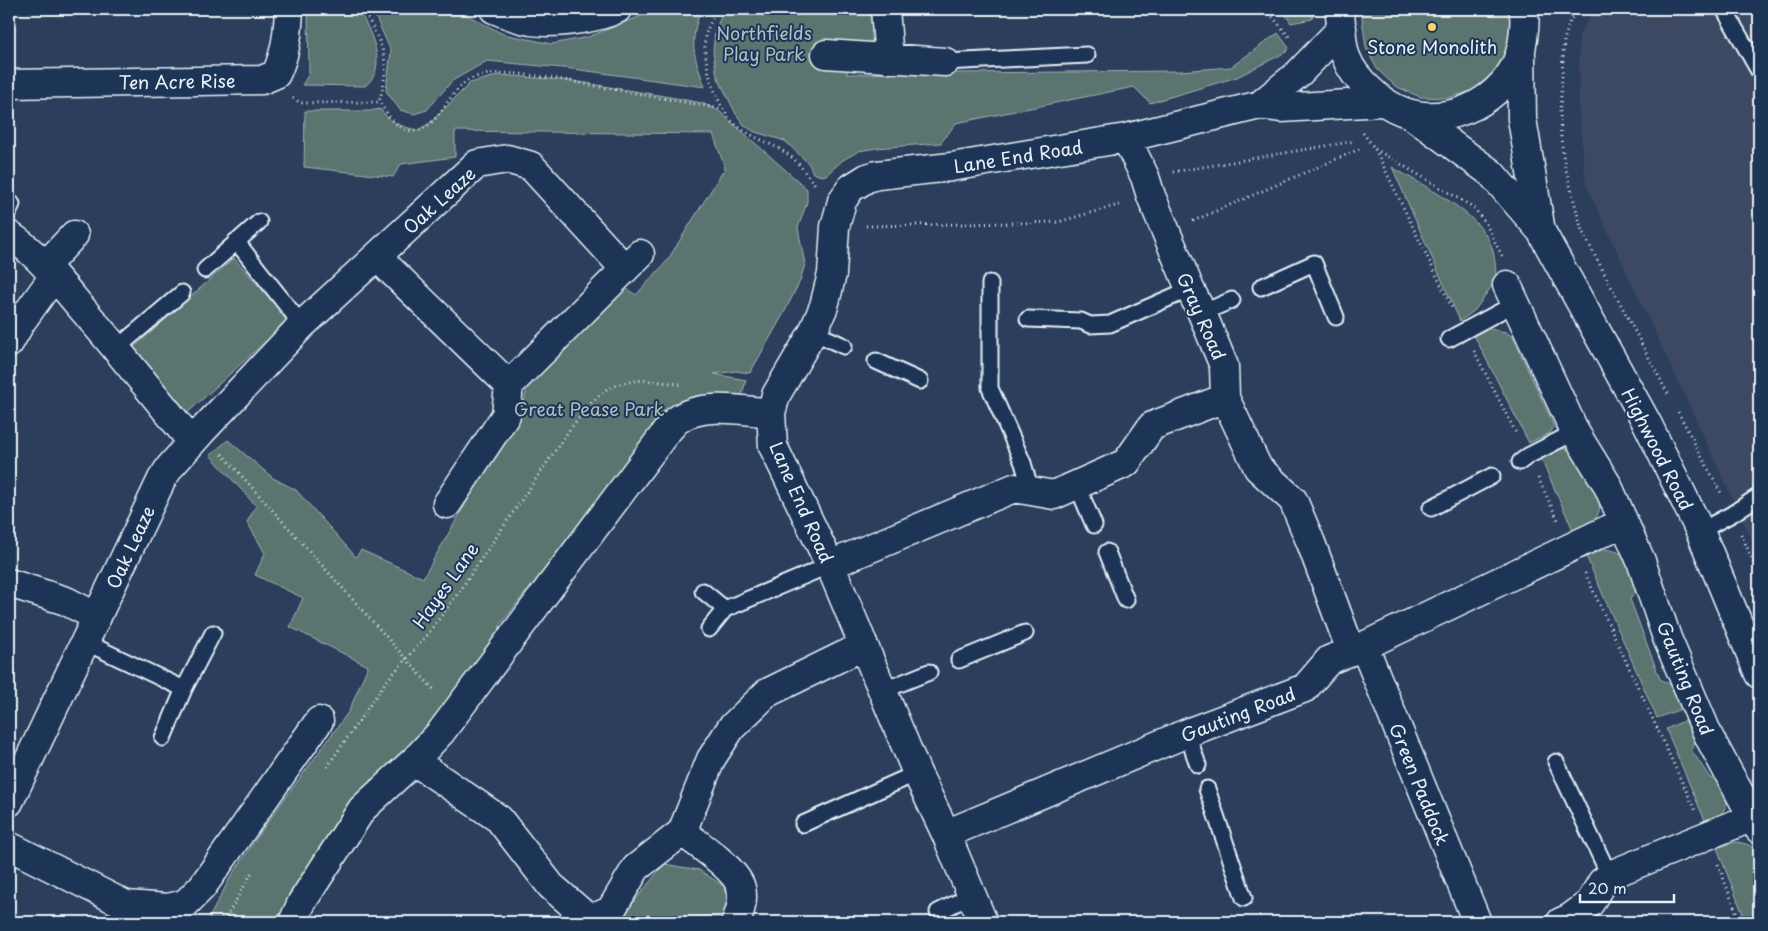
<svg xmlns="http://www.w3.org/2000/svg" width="1768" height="931" font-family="'Playpen Sans',sans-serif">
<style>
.built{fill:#3c4862}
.green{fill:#5a7470;stroke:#a1b2b4}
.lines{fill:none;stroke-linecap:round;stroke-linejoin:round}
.service-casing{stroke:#e8f1f8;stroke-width:19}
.minor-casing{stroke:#e8f1f8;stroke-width:31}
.tertiary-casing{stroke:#e8f1f8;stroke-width:31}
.path{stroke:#e8f1f8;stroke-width:3;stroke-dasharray:1 4;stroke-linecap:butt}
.service{stroke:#1d3557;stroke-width:15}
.minor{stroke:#1d3557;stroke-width:28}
.tertiary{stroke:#1d3557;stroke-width:28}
.poi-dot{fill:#ffd166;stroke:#1d3557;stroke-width:2}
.labels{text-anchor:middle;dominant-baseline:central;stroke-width:4;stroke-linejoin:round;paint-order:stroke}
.park-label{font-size:18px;fill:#afbfc2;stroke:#1d3557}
.poi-label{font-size:18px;fill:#e8f1f8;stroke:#1d3557}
.street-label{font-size:18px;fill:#e8f1f8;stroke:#1d3557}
</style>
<rect width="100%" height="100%" fill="#2b3e5c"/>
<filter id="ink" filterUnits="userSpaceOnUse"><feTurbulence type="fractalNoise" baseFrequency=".02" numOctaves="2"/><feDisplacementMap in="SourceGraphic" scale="10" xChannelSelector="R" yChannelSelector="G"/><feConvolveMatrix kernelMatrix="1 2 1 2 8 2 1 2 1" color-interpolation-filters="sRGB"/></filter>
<g filter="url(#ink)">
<path class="built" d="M1594 9H1759V555L1586 185 1579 117V35Z"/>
<path class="green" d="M308 9H358C370 30 390 67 365 86L302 85 309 74Z
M372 9H460L465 14 503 34 552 44 588 37 641 16 652 9H701C689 44 693 53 705 87L573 69 487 61 452 81 427 110 414 114 400 110 386 91 391 51Z
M724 9H870L876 46 860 51 846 74 1180 71 1231 67 1278 33 1289 48 1286 52 1237 77 1150 103 1134 87 956 123 941 143 876 148 859 151 843 160 826 175 821 176 813 173 809 164 785 141 755 132 745 126 736 114 717 76 713 52 715 31Z
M1281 9H1314L1312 19 1291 23Z
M1364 9H1511L1513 18 1509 47 1497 70 1472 91 1447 98 1420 97 1395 86 1377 69 1366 48 1362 18Z
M500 75 573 81 670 97 702 103 719 111 807 189V202L798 228 805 264 800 281 784 313 750 373 736 371 714 374 746 380 741 399C707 396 689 388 664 416L537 591 525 593 500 625 499 642 284 922H207L230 878 264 827 349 711 368 666 290 627 303 598 255 575 265 553 247 522 256 506 210 455 228 440 273 478 296 490 356 557 361 550 423 578 524 402 529 378 616 287 627 289 636 295 667 261 725 168 713 134 455 131V157L401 164 393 177 304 167 305 111H370L380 109C390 123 402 127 418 130L430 123 470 83Z
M1392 167C1423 186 1477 210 1491 245 1495 255 1496 269 1496 280L1475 310 1460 321Z
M234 258 289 320 183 417 132 349Z
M1486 328 1506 332 1513 337 1553 424 1554 427 1550 433 1529 443 1474 335Z
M1562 448 1570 450C1581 466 1612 502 1594 520 1589 525 1581 529 1574 532L1541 459Z
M1605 549C1630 552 1632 565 1638 587L1630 599 1660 679 1675 687 1684 708 1657 718 1586 556Z
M1690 718 1697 737 1692 751 1710 778 1726 782C1731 803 1726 815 1706 823L1666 729Z
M1736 842C1747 843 1753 846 1759 854V922H1746L1717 848Z
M664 864 699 870 725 887 728 906 720 922H606L625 913Z"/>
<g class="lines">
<g class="service-casing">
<path id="service" d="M1724 9 1759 71
M945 62 1087 55
M9 211 12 204
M236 241 302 325
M205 270 259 222
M990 283V388L1023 463 1031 491
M1261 287 1314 263 1336 317
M1202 313 1232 300
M1028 319 1081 321 1090 325 1110 324 1190 289
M813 332 844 346
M1449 339 1516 303
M117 348 182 293
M876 361 920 381
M1520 462 1528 456 1575 432
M1077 485 1094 525
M1431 508 1492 476
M1700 531 1732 514 1759 496
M1107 552 1126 600
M703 591 725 609 709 629
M725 609 830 565
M85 642 184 689
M959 660 1025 633
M882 691 929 672
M1187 733 1198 765
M163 738 184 689 213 633
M1556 762 1610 877
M1207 789 1244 898
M803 824 917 773
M938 912 972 895"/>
</g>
<g class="minor-casing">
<path id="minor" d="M494 9C506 14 518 19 531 21 554 24 597 19 617 9
M885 9 889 59
M826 54 945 62
M9 84 262 80 276 74C286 53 288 32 289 9
M1260 105 1299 73 1342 28
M1126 138 1145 177 1151 196 1190 289 1202 313 1224 366 1225 398 1258 468 1293 500 1311 543 1351 651
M9 235C37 253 58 280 79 305 118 350 155 396 192 442
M377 257 509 385 640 254
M45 266 74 235
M1507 285 1575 432 1607 484 1641 561 1667 638 1709 737 1759 829
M9 343 21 322 54 276
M447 504 506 415 509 385
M830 565 1014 488 1054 495 1126 463 1152 426 1225 398
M9 583 66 601 97 617
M1364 646 1477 922
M414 761 499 819 551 886 582 913 591 917 601 915 611 910 636 868 682 832C697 843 737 870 741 888 744 900 740 911 736 922
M9 802 162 479 170 467 202 431 302 325 477 164 507 159 531 166 624 268
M682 832 711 759 731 728 767 693 863 646
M946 834 1187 733 1305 688 1329 660 1364 646 1624 522
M9 846 126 905 168 908 185 904 202 887 319 721
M293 922 302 902 362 809 414 761 441 732 666 432C670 428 673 424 677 420 701 402 743 410 771 413
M983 922 946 834 917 773 830 565 773 446 771 413 776 395 813 332 824 306 832 274 835 227 842 201 851 188 867 178 877 175 951 167 1126 138 1260 105 1281 108 1382 102
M1561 922 1570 918 1590 903 1602 882 1617 872 1753 817"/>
</g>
<g class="tertiary-casing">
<path id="tertiary" d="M1341 9 1340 15C1342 28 1341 45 1346 57 1351 71 1360 81 1370 90 1384 104 1404 115 1424 116 1471 119 1517 87 1523 39 1524 28 1526 19 1523 9
M1521 54 1522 119 1541 231
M1410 114 1491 173 1541 231 1647 423 1700 531 1759 674"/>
</g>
<path class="path" d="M363 9C383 48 392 58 379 102
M717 9C713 17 709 25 706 33 700 57 717 110 736 125 752 138 772 143 789 155 802 165 806 176 817 186
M1266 9 1291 39
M1577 9 1570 21 1564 40 1560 112 1561 137 1564 162 1582 231 1669 396
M293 98 301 103 379 102C384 108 389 118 395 123 433 153 443 90 473 78 497 69 527 75 552 78L722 109
M1363 133 1375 149 1473 207 1485 222 1502 256
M1375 149 1453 310
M1173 172 1355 141
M1193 221 1362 148
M866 226 1058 222 1122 204
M1474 351 1517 435
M1678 412 1721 493
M222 454 435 691
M1538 478 1558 520
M1741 534 1759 574
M1585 573 1695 810
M327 767 385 683 428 634 456 596 570 429 591 403 607 389 623 383 642 380 680 384
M1718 864 1740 922
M224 922 252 872"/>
<use href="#service" class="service"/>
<use href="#minor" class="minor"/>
<use href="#tertiary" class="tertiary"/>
</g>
</g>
<circle class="poi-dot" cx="1432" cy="27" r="5"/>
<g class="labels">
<g class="park-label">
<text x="764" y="32">Northfields<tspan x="764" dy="21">Play Park</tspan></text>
<text x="589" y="408">Great Pease Park</text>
</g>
<g class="poi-label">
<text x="1432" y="46">Stone Monolith</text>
</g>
<g class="street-label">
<text transform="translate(177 81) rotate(-1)">Ten Acre Rise</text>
<text transform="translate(1018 156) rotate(-9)">Lane End Road</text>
<text transform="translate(439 200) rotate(-42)">Oak Leaze</text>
<text transform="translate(1202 316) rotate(66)">Gray Road</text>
<text transform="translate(1658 449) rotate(63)">Highwood Road</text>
<text transform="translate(802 502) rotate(66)">Lane End Road</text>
<text transform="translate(130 547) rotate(-65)">Oak Leaze</text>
<text transform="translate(445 585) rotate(-55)">Hayes Lane</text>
<text transform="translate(1686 678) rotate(68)">Gauting Road</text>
<text transform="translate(1238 714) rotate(-21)">Gauting Road</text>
<text transform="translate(1420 784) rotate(68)">Green Paddock</text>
</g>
</g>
<rect width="1768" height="931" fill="none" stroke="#1d3557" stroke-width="30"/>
<rect x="15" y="15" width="1738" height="901" fill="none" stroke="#e8f1f8" stroke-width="2" filter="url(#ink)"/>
<path d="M1580 894v8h94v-8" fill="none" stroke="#e8f1f8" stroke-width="2.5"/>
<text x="1588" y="894" font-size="15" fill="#e8f1f8" stroke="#1d3557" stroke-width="4" paint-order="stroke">20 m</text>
</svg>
